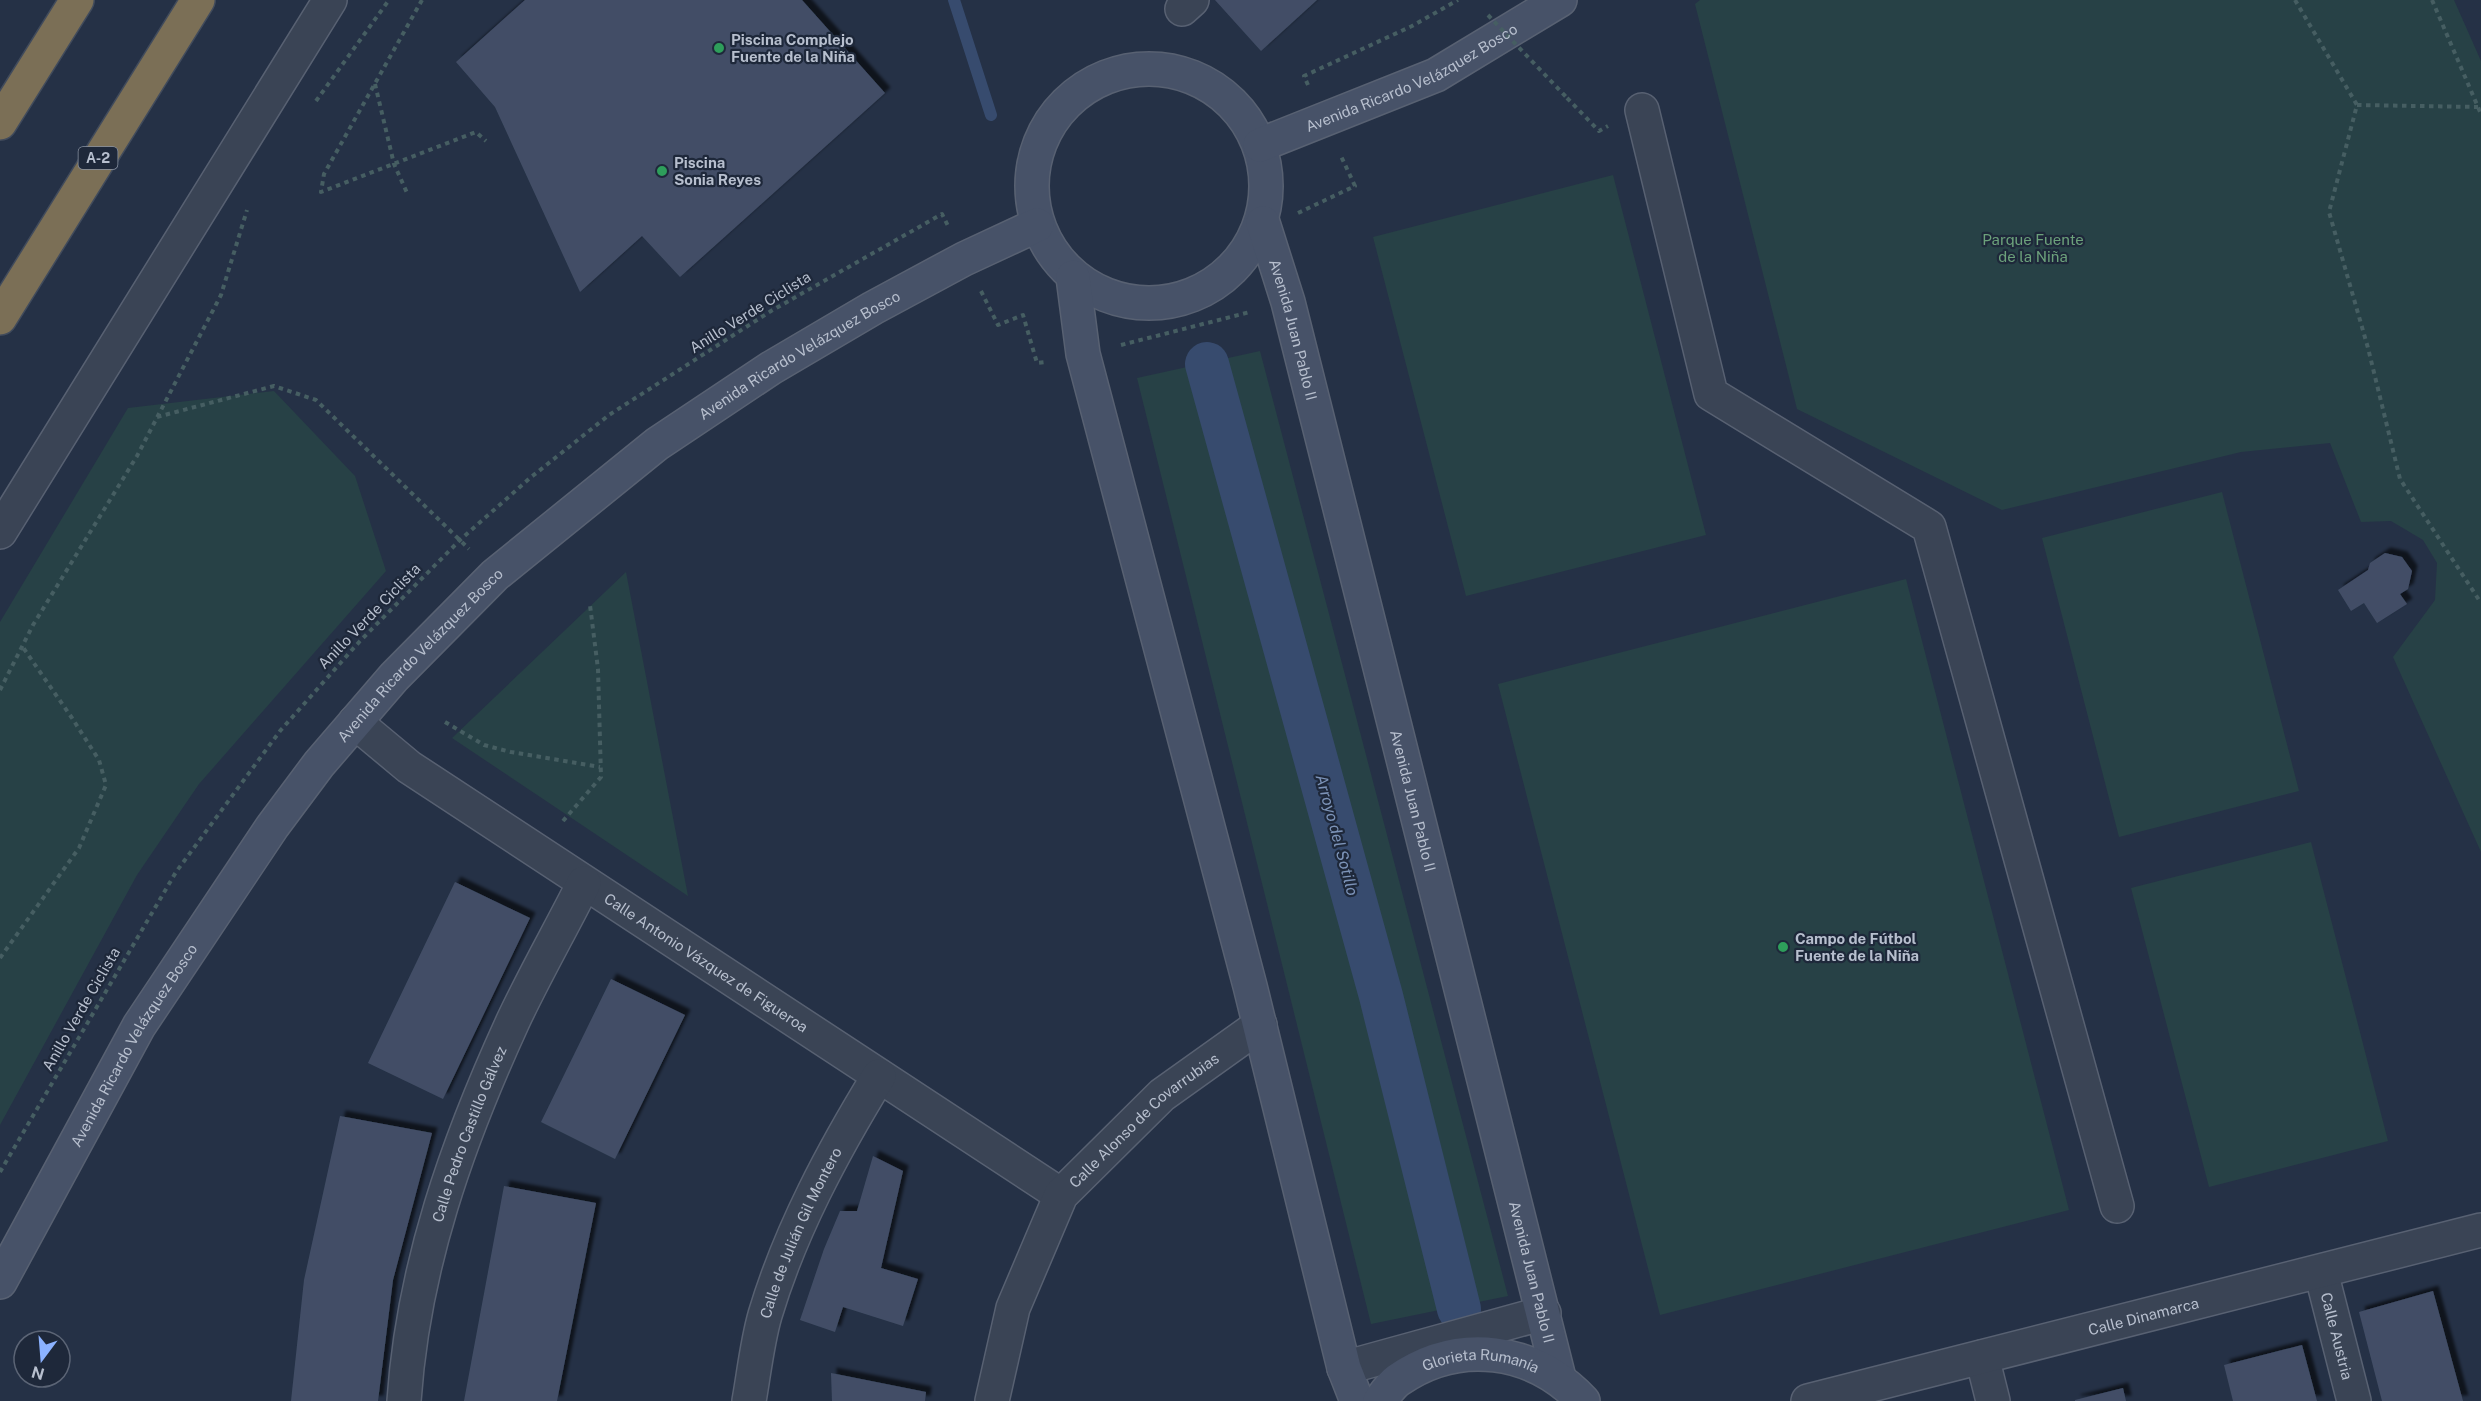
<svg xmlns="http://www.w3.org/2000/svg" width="2481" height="1401" font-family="'Public Sans',sans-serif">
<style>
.green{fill:#274146}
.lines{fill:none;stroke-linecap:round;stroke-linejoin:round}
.stream{stroke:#374b6e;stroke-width:12}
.canal{stroke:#374b6e;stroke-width:44}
.building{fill:#424e66;filter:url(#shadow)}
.street-casing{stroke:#586172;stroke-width:36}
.secondary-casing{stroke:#586172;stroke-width:36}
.highway-casing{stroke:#414b5c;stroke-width:36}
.path{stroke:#465e62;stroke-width:4;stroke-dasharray:4.5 4.5;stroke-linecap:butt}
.street{stroke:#3a4455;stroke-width:33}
.secondary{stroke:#475268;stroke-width:33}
.highway{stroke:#7b6f56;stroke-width:33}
.path-bridge{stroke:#465e62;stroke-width:4;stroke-dasharray:4.5 4.5;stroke-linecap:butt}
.leisure-dot{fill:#2e9e5b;stroke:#1e283a;stroke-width:2}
.labels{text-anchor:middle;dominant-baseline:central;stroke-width:4.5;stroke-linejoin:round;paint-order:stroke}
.shield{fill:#1e283a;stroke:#8992a2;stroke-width:1.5}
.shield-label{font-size:14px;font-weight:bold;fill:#b7bfce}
.poi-label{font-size:15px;font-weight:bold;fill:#b7bfce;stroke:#1e283a;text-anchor:start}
.street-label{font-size:15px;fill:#b7bfce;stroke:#1e283a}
.park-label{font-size:15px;fill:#6ca17b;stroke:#1e283a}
.water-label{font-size:16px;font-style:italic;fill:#7c93b8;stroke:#1e283a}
</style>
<defs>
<filter id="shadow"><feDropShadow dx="5.5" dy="-5.5" stdDeviation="1.5" flood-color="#0009"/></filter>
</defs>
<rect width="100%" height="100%" fill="#253146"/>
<path class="green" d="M1700 0H2454L2481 61V852L2393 657 2435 600 2437 563 2423 540 2391 521 2361 522 2330 443 2241 452 2002 510 1797 409 1695 4Z
M1613 175 1706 535 1466 596 1373 237Z
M1260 351 1508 1296 1371 1324 1137 378Z
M274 391 355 476 386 571 199 784 137 875 0 1125V622L128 408Z
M2222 492 2299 791 2119 837 2042 538Z
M626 572 688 896 452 738Z
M1906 579 2069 1210 1660 1315 1498 684Z
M2311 842 2388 1141 2209 1187 2131 888Z"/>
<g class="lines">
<path class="stream" d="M954 0 991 115"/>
<path class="canal" d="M1207 364 1381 996 1459 1309"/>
</g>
<path class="building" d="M525 0H802L885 93 680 277 642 236 580 292 495 107 456 62Z
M1215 0H1317L1261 51Z
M2385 553 2402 557 2412 571 2408 589 2400 594 2407 604 2377 623 2364 603 2351 611 2338 590 2368 570 2370 563Z
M455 882 530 918 443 1099 368 1063Z
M611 979 685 1015 615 1159 541 1122Z
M340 1116 432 1133 393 1280 378 1401H291L304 1280Z
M873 1156 903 1171 881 1268 918 1279 903 1326 843 1307 835 1332 800 1320 824 1249 840 1211H857Z
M504 1186 596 1203 557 1401H464Z
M2433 1291 2463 1401H2382L2359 1312Z
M2302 1345 2317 1401H2233L2224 1365Z
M831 1373 926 1392 925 1401H832Z
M2123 1388 2126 1401H2075V1400Z"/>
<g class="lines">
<g class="street-casing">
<g id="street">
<path d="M1182 9 1192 0"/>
<path d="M1642 110 1711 394 1929 527 2117 1206"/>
<path d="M0 532 330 0"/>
<path id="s1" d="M355 722 409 767 1061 1195"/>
<path id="s2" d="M2321 1272 2354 1401"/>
<path d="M1982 1357 1993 1401"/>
<path d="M1344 1368 1544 1313"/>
<path id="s3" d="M404 1401C413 1267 457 1143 513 1021 535 974 561 929 584 883"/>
<path id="s4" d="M749 1401C754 1373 757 1343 765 1315 790 1231 833 1151 879 1076"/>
<path id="s5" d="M992 1401 1013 1308 1061 1195 1162 1095 1260 1025"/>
<path id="s6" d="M1808 1401 2481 1230"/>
</g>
</g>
<g class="secondary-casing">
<g id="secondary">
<circle cx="1149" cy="186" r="117"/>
<path id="s7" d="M1260 145 1436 75 1560 0"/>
<path id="s8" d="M1263 223 1288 302 1559 1378"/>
<path d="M1073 277 1083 354 1250 986 1344 1368 1357 1401"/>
<path id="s9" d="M0 1282 139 1026 272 827 319 764 394 677 495 575 657 444 771 368 873 308 964 259 1037 225"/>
<path id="s10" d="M1380 1401C1385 1394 1391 1385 1398 1380 1459 1338 1533 1348 1583 1401"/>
</g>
</g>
<g class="highway-casing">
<path id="highway" d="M0 123 77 0
M0 318 198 0"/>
</g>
<path class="path" d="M422 0 324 174 321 192 476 132 486 141
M2295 0 2357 105 2329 212 2368 348 2400 479 2481 603
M2432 0 2481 114
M375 84 394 164 408 195
M1308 85 1304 76 1412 26 1458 0
M1567 98 1599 131 1608 126
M316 101 389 0
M2357 105 2478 107
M1298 213 1355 186 1340 154
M981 291 998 325 1023 315 1037 363 1046 362
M1121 345 1250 312
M157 417 274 386 316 400 469 549
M0 690 33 625 137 456 221 295 247 210
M445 722 484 745 511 752 600 767
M563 821 601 777 598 669 590 605
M0 958 79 848 106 785 99 760 72 718 22 646
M0 1172 176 872 280 731 360 641 460 540 530 478 609 415 771 311 942 214 948 226"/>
<use href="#street" class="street"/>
<use href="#secondary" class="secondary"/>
<use href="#highway" class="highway"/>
<path class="path-bridge" d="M1488 15 1567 98"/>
</g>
<g class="leisure-dot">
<circle cx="719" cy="48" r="6"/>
<circle cx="662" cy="171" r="6"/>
<circle cx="1783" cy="947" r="6"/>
</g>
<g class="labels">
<rect class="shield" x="78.5" y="147" width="39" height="22" rx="4.5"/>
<g class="shield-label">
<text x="98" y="158">A-2</text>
</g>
<g class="poi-label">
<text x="731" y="39">Piscina Complejo<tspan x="731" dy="17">Fuente de la Niña</tspan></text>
<text x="674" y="162">Piscina<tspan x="674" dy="17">Sonia Reyes</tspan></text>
<text x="1795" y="938">Campo de Fútbol<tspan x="1795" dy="17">Fuente de la Niña</tspan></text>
</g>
<g class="street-label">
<text stroke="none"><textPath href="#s7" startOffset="166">Avenida Ricardo Velázquez Bosco</textPath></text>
<text transform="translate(750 312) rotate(-32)">Anillo Verde Ciclista</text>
<text stroke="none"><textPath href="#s8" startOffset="111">Avenida Juan Pablo II</textPath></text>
<text stroke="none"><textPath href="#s9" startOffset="1244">Avenida Ricardo Velázquez Bosco</textPath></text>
<text transform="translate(369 616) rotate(-46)">Anillo Verde Ciclista</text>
<text stroke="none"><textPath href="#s9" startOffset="758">Avenida Ricardo Velázquez Bosco</textPath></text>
<text stroke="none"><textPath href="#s8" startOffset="597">Avenida Juan Pablo II</textPath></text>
<text stroke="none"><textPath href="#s1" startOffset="426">Calle Antonio Vázquez de Figueroa</textPath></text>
<text transform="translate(81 1009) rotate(-60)">Anillo Verde Ciclista</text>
<text stroke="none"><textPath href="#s9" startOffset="272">Avenida Ricardo Velázquez Bosco</textPath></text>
<text stroke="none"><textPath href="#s5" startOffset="330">Calle Alonso de Covarrubias</textPath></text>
<text stroke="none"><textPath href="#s3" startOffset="276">Calle Pedro Castillo Gálvez</textPath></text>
<text stroke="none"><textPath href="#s4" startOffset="177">Calle de Julián Gil Montero</textPath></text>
<text stroke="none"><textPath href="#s8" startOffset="1083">Avenida Juan Pablo II</textPath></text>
<text stroke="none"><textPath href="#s6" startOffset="346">Calle Dinamarca</textPath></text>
<text stroke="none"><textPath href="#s2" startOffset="66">Calle Austria</textPath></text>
<text stroke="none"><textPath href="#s10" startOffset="116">Glorieta Rumanía</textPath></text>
</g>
<g class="park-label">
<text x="2033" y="239">Parque Fuente<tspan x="2033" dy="17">de la Niña</tspan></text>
</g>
<g class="water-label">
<text transform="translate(1337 835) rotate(75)">Arroyo del Sotillo</text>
</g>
</g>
<g transform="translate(42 1359) rotate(196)"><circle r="28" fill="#1e283a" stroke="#5b6475" stroke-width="1.5"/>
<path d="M0-4.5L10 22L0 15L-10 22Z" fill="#8bb2ff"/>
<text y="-9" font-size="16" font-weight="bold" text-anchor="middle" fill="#b7bfce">N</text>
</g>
</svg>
